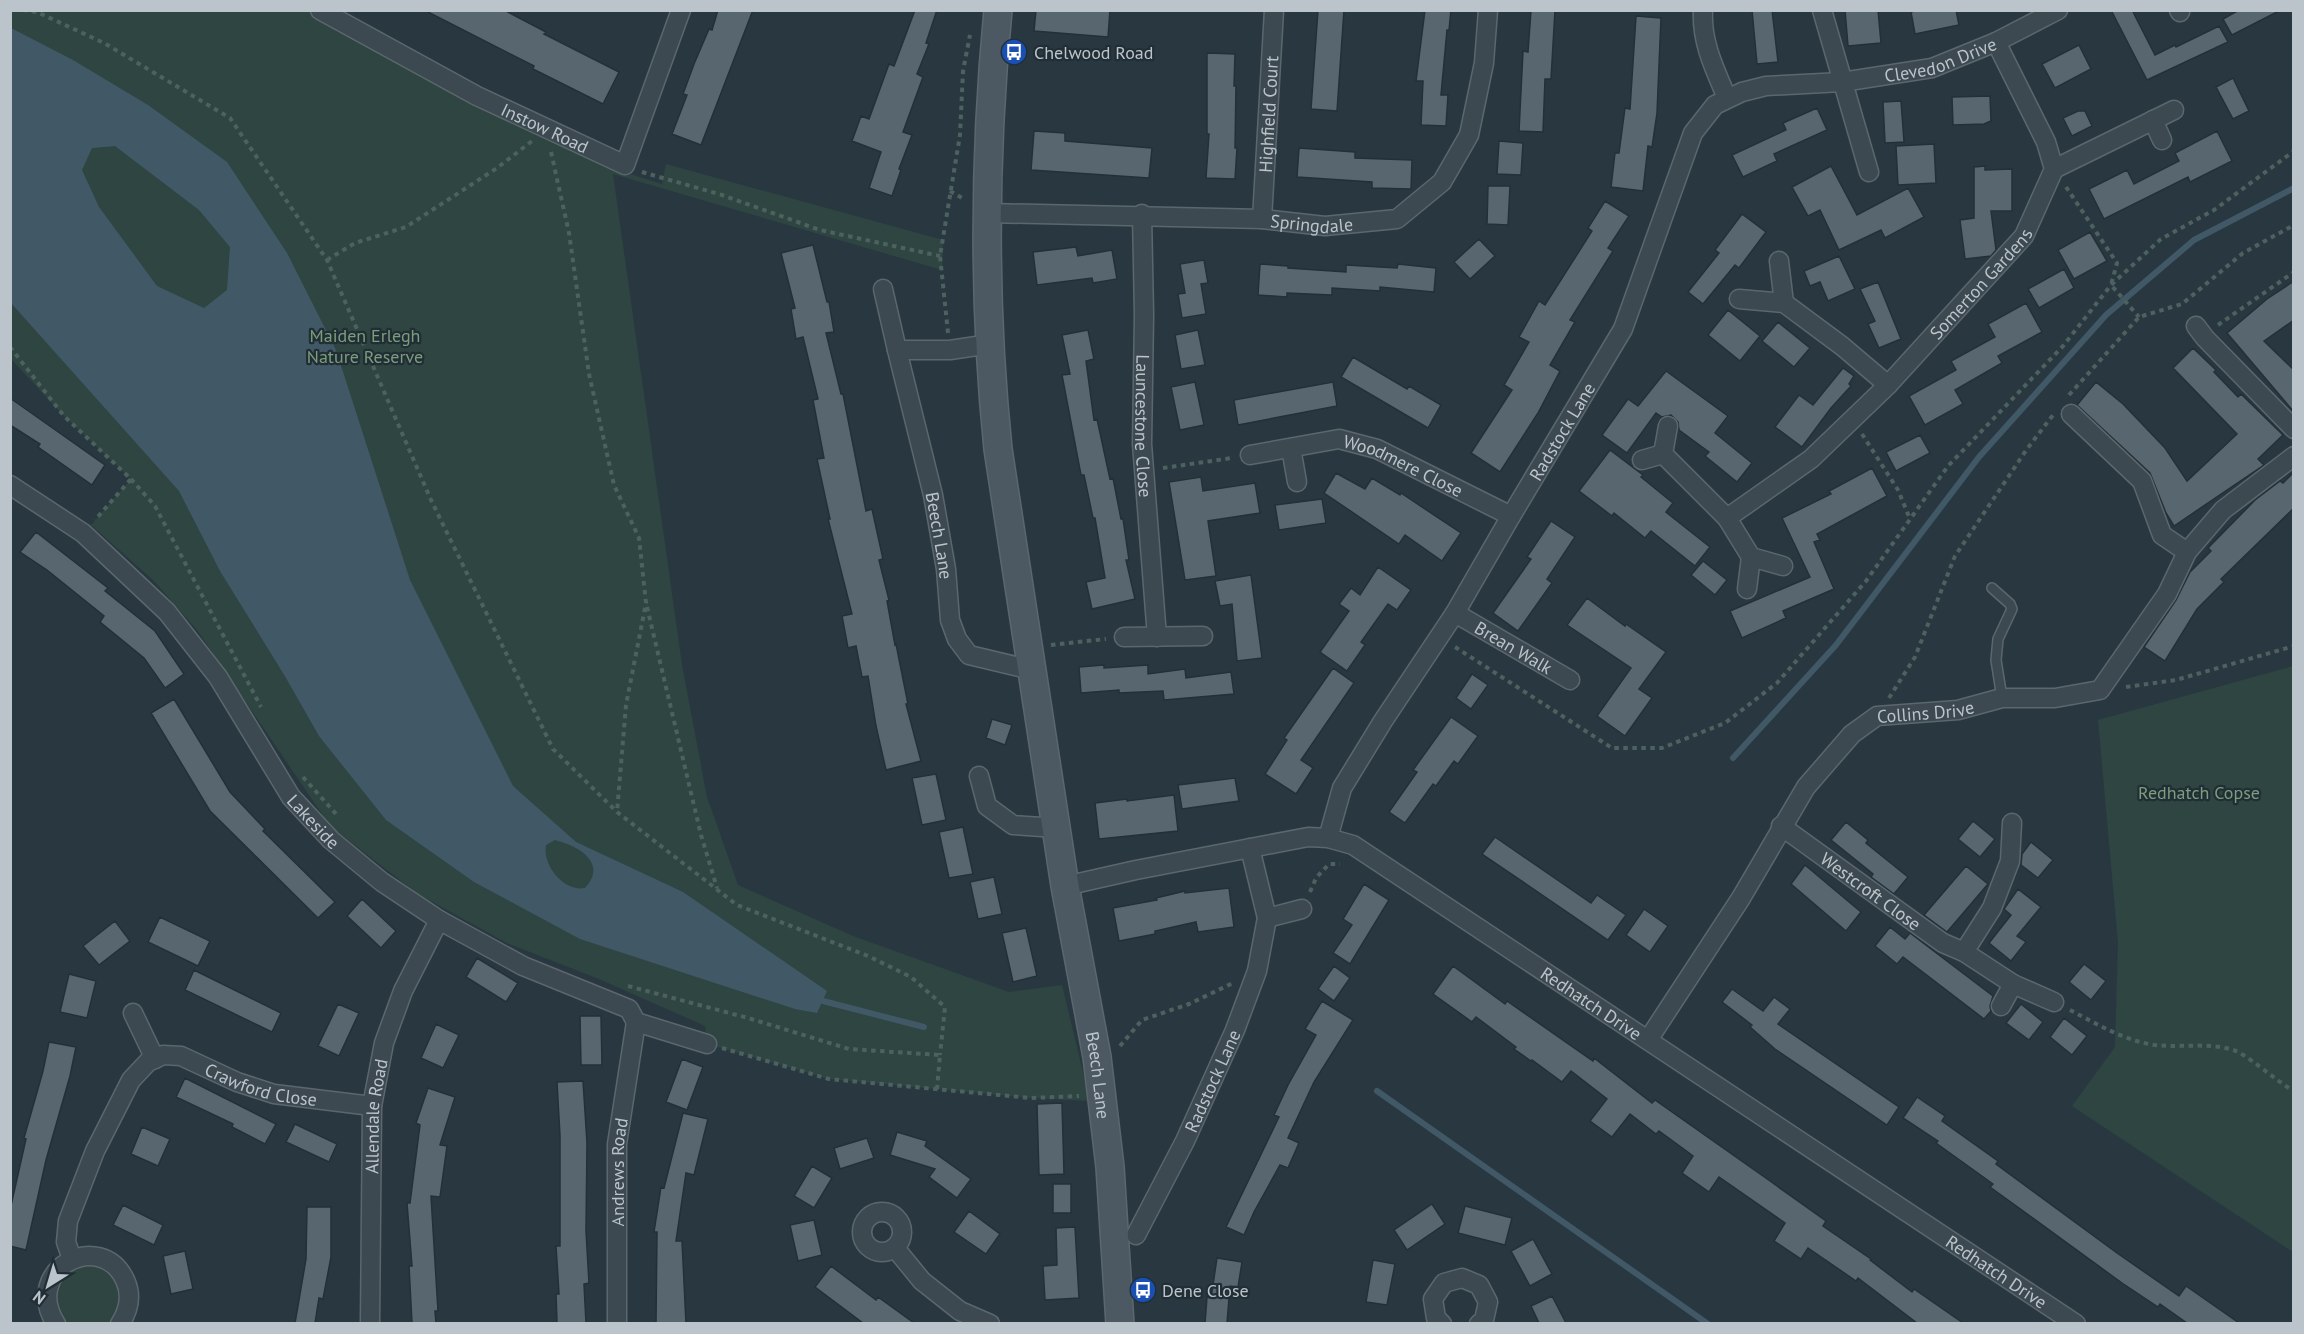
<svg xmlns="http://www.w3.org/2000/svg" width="2304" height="1334" font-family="'PT Sans',sans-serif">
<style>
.green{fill:#2e4541}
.water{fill:#415967;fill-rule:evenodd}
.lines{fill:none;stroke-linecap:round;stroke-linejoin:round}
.stream{stroke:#415967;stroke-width:6}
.building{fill:#586670;stroke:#243037;stroke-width:1.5}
.lane-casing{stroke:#5b676d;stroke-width:12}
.street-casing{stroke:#5b676d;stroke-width:21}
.secondary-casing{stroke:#5b676d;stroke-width:30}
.path{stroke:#4d625f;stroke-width:4;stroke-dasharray:4.5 4.5;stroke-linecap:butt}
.lane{stroke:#3d4950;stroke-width:9}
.street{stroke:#3d4950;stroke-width:18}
.secondary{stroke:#4c5963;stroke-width:27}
.labels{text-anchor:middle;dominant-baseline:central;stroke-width:4.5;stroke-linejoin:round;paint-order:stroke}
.poi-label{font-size:18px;fill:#bac4ca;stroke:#222e35;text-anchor:start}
.street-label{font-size:18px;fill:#bac4ca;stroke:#222e35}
.park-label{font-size:18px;fill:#7b9e7c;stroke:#222e35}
</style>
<rect width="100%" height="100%" fill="#293840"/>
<path class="green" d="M10 11H310L571 150 614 169 662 184 666 164 943 240 942 270 613 174 682 665 707 797 738 885 853 936 1009 992 1062 985 1090 1101 1031 1098 829 1079 707 1044 705 1026 599 979 507 943 418 894 330 826 197 630 153 580 91 525 131 479 64 416 11 359Z
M2293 666H2294L2293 1252 2072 1106 2115 1047 2118 943 2098 720Z
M76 1262 105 1265 122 1288 117 1318 111 1323H64L54 1312V1282Z"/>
<path class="water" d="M11 28 73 60 148 105 227 162 287 253 336 350 410 580 513 786 576 842 683 892 827 991 817 1013 795 1009 580 939 474 882 386 820 319 736 286 678 220 571 179 491 11 303ZM115 146 199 210 230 247 227 290 204 308 157 286 99 207 82 170 92 148ZM555 840C579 846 608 863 585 888 564 892 542 865 546 845Z"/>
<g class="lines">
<path class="stream" d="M1733 758 1836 645 1979 457 2106 315 2194 240 2294 188
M823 1001 924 1027
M1377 1091 1708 1324"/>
</g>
<path class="building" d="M424 10H504L546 32 544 34 619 72 603 104 533 69 534 66Z
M718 10H753L701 145 672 134 687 95 683 94 694 64 709 29 712 30Z
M915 10H937L926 43 929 44 917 74 923 77 903 132 912 135 899 169 901 170 892 196 869 188 881 152 852 141 861 116 869 119 889 64 894 66Z
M1036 10H1110L1108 37 1034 31Z
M1318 10H1344L1337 111 1311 109Z
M1425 10H1451L1449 30H1447L1441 95H1448L1446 126 1421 125 1423 81H1416Z
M1531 10H1555L1551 79H1545L1543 132 1519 131 1523 51 1528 52Z
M1752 10H1772L1778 62 1757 64Z
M1845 10H1878L1881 43 1848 46Z
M1920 10H1956L1959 25 1915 34 1911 12Z
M2111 10H2132L2155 55 2175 45 2176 47 2219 26 2228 42 2147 80Z
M2239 10H2281L2232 35 2223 19Z
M1636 16 1661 18 1657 113 1652 147 1648 146 1643 191 1611 187 1615 153H1619L1625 108 1630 109Z
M2079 45 2091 69 2055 88 2042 64Z
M1207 53 1235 54 1234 86H1236L1235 148H1237L1235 179 1206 178 1209 134H1207Z
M2233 78 2249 111 2233 119 2216 87Z
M1990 96 1991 121 1984 124 1953 125 1952 97Z
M1901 101 1904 142 1885 143 1883 102Z
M1817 108 1827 130 1774 154 1777 161 1743 177 1732 155 1786 130 1783 123Z
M2078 111H2085L2092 126 2072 136 2063 118Z
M1034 131 1065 133V141L1152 148 1149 178 1031 170Z
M2217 131 2232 161 2190 182 2188 177 2104 219 2089 189 2127 170 2134 184 2179 161 2175 153Z
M1499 141 1523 143 1521 175 1497 174Z
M1934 144 1936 183 1898 185 1896 146Z
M1299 148 1355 152V158L1412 160 1411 189 1372 188V182L1297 177Z
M1831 166 1857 215 1908 188 1924 217 1885 238 1881 230 1839 250 1820 210 1808 216 1792 187Z
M1985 166V170L2012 169V211H1991L1996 250 1991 256 1965 259 1960 220 1974 218V167Z
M1488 186H1510L1508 225 1487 224Z
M1605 201 1629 216 1608 248 1613 251 1570 320 1575 322 1550 365 1560 371 1538 413 1500 472 1471 453 1512 390 1504 385 1529 342 1519 337 1539 301 1545 305 1592 231 1588 228Z
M1742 214 1766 232 1739 268 1735 265 1703 304 1688 292 1719 253 1715 250Z
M2090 232 2107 261 2074 279 2058 250Z
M1479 239 1495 256 1470 279 1454 262Z
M813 245 827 302H829L834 332 826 333 841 394H843L866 511 872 509 883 559 879 560 889 600 887 601 895 645 896 644 908 704H906L921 761 886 770 876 726 868 676 862 677 856 646 848 648 842 616 852 614 828 519H830L817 459 824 458 813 400 818 399 803 337 796 339 791 309 795 308 781 253Z
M1076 247 1078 256 1112 250 1117 279 1093 283 1092 278 1037 285 1033 252Z
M1839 256 1855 289 1828 301 1820 282 1810 286 1804 271Z
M1204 260 1208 283 1201 284 1206 314 1182 318 1178 294 1185 293 1180 264Z
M1260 264 1288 266V268L1346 272V265L1397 268 1398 264 1436 268 1434 292 1380 287V291L1332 288V295L1287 293V297L1258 295Z
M2064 269 2074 288 2039 308 2028 289Z
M2294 281V320L2264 341 2294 370V412L2227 333 2267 299Z
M1878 282 1901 339 1879 348 1868 324 1875 321 1860 289Z
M2026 303 2042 332 1998 356 2002 363 1955 390 1963 404 1925 425 1909 396 1956 370 1951 361 1995 337 1988 324Z
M1728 310 1760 336 1740 361 1708 335Z
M1778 322 1810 348 1794 367 1762 341Z
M1088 330 1094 359 1086 361 1094 420 1097 419 1110 479 1113 478 1121 519H1123L1129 560H1126L1135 599 1092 609 1086 582 1105 578 1095 518H1093L1084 475H1081L1062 375 1070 374 1062 335Z
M1198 330 1205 365 1181 369 1175 335Z
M2193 348 2216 370 2214 372 2238 397 2241 394 2283 435 2258 459 2264 465 2174 526 2166 513 2150 473 2077 405 2096 382 2123 404 2165 448 2187 481 2237 434 2173 368Z
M1353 357 1407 389 1409 386 1441 405 1428 428 1341 377Z
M1843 368 1854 376 1849 384 1851 386 1831 408 1802 447 1775 427 1799 395 1813 405Z
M1666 371 1728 416 1715 433 1752 463 1737 482 1705 456 1709 452 1679 430 1678 422 1671 415 1662 417 1656 413 1627 453 1602 435 1628 399 1638 406Z
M1195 382 1204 425 1180 430 1171 387Z
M1333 382 1337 406 1238 425 1234 400Z
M10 398 105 465 92 485 38 447 40 444 10 425Z
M1920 435 1930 453 1896 471 1886 452Z
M1610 450 1643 475 1641 477 1673 503 1666 512 1710 547 1695 566 1651 531 1645 538 1614 513 1612 516 1579 491Z
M1872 468 1887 496 1817 534 1820 540 1814 542 1834 589 1783 611 1786 618 1742 638 1730 611 1810 577 1782 518 1831 494 1829 491Z
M2294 472V508L2221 579 2224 582 2197 609 2165 661 2144 647 2176 600 2190 572 2211 551 2208 548 2255 500 2280 481 2283 483Z
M1336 473 1365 489 1372 478 1400 495 1401 493 1461 533 1442 561 1405 535 1399 544 1324 493Z
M1201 477 1203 491 1255 483 1260 513 1208 521 1216 576 1185 580 1169 482Z
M1322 499 1326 523 1279 530 1275 505Z
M1551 521 1575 537 1547 579 1552 583 1518 631 1493 613 1531 559 1527 557Z
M36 532 108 588 105 591 155 631 184 674 165 688 144 658 100 622 104 616 47 570 20 552Z
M1703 561 1727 580 1715 595 1691 575Z
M1378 567 1411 590 1397 610 1388 604 1361 642 1365 645 1347 671 1320 652 1349 611 1339 604 1351 588 1360 595Z
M1251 575 1262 658 1237 661 1232 604 1220 606 1215 581Z
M1587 598 1625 626 1626 624 1666 652 1639 689 1652 698 1625 736 1597 716 1631 668 1567 625Z
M1104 665V668L1148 665V674L1185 669 1186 678 1231 672 1234 694 1164 700 1163 691 1119 693V690L1081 693 1079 667Z
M1333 668 1354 683 1301 760 1313 768 1296 794 1265 774 1287 740 1284 738Z
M1472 674 1488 685 1471 709 1456 698Z
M174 699 230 792 265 829 263 831 335 902 318 918 210 811 151 713Z
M1451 717 1478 736 1458 764 1454 761 1436 786 1433 784 1405 823 1389 812 1417 772 1413 770Z
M992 719 1012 725 1005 745 986 738Z
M936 774 946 820 922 825 912 778Z
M1235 778 1239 801 1182 809 1178 785Z
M1174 795 1178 831 1099 839 1095 803 1127 799V801Z
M1973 821 1995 839 1980 857 1958 839Z
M1846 822 1868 840 1866 843 1908 877 1894 894 1871 877 1873 874 1831 840Z
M963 827 973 874 949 878 939 832Z
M1495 837 1591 903 1597 895 1626 915 1608 940 1482 854Z
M2031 842 2053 860 2038 878 2021 865 2022 854Z
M1805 865 1861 912 1846 931 1791 884Z
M1966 866 1988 884 1947 932 1924 915Z
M994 877 1002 914 978 919 970 882Z
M1364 884 1389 900 1350 964 1333 953 1352 925 1343 919Z
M1229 888 1234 927 1198 932 1196 922 1155 931V934L1119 941 1113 908 1157 900 1156 898 1185 891V893Z
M2018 889 2041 907 2017 936 2026 942 2011 961 1989 943 2011 915 2004 909Z
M362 899 396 931 381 948 347 916Z
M1644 909 1668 926 1650 952 1626 935Z
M160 917 210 941 198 966 148 942Z
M115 921 130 941 99 965 83 946Z
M1890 927 1905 939 1910 933 1993 996 1990 1006 1991 1011 1984 1019 1903 957 1897 964 1875 946Z
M1026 928 1037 976 1013 982 1002 933Z
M477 958 518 983 506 1002 466 977Z
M2084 964 2106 981 2091 1000 2069 982Z
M1334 966 1350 978 1334 1001 1318 989Z
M1453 966 1505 1004 1507 1001 1593 1061 1594 1058 1652 1103 1655 1100 1770 1181 1826 1221 1823 1226 1871 1259 1870 1260 1912 1292 1914 1289 1963 1323H1917L1858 1278 1856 1281 1808 1248 1801 1259 1774 1241 1785 1223 1719 1177 1709 1192 1682 1173 1693 1156 1659 1131 1656 1134 1630 1114 1612 1137 1590 1121 1607 1099 1571 1071 1562 1082 1532 1060 1531 1061 1514 1049 1516 1047 1476 1017 1472 1022 1433 994Z
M194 970 281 1013 272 1032 185 990Z
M69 974 96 981 87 1018 60 1012Z
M1732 989 1763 1011 1774 997 1790 1009 1778 1024 1899 1107 1887 1125 1775 1049 1750 1027 1752 1025 1722 1002Z
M1322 1001 1353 1020 1314 1082 1288 1138 1299 1143 1288 1168 1280 1165 1254 1212 1244 1235 1226 1227 1279 1117 1274 1115 1288 1085 1316 1035 1305 1029Z
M338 1004 359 1013 339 1056 318 1046Z
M2021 1004 2043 1022 2029 1040 2006 1023Z
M580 1016H601L602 1065H581Z
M2064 1018 2087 1036 2072 1055 2050 1037Z
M436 1024 459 1035 443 1068 421 1058Z
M49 1042 76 1047 70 1076 46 1160 26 1250 10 1246V1210L26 1139 24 1138 43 1071Z
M682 1059 703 1067 687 1110 666 1102Z
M185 1078 276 1124 265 1144 232 1127 233 1124 176 1097Z
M583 1081 587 1143 586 1231 589 1283 584 1284 586 1323H557L556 1294H559L556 1246H560V1136L557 1082Z
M428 1088 455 1097 440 1145 447 1146 440 1197 431 1196 438 1311H435L436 1323H412L409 1266H412L407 1203H410L420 1125 416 1123Z
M1917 1097 1945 1116 1942 1121 1998 1161 1996 1164 2117 1253 2179 1296 2186 1286 2239 1323H2187L2160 1304 2158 1307 2122 1283 1990 1187 1993 1184 1936 1143 1938 1141 1903 1118Z
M1062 1103 1064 1174 1039 1175 1037 1104Z
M683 1113 708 1119 694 1175 686 1173 676 1241H682L686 1323H656L657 1232H654L661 1187 664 1188Z
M295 1124 337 1144 329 1162 286 1142Z
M142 1127 170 1139 158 1166 131 1154Z
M897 1132 927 1141 925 1146 971 1179 957 1198 929 1177 935 1169 890 1155Z
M867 1138 874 1158 840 1169 834 1148Z
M812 1166 832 1178 814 1208 794 1196Z
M1053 1184H1071V1213H1053Z
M1432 1204 1445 1224 1407 1250 1394 1230Z
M123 1205 163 1225 154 1245 113 1225Z
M1465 1206 1512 1218 1505 1245 1458 1233Z
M307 1207H331V1257L323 1299 319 1298 315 1323H295L306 1259Z
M969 1211 1000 1234 986 1254 954 1232Z
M814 1220 822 1255 798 1261 790 1225Z
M1075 1227 1079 1298 1045 1300 1043 1266 1057 1265 1056 1228Z
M1533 1239 1552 1274 1530 1286 1511 1251Z
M185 1251 193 1289 171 1294 163 1256Z
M1217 1258 1242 1262 1238 1287 1230 1286 1227 1323H1205L1207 1297 1211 1298Z
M1373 1260 1395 1264 1387 1305 1366 1302Z
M831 1266 876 1300 878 1297 914 1323H863L815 1287Z
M1552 1296 1566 1323H1539L1531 1306Z"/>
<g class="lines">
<g class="lane-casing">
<path id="lane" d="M1992 588 2010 604 2012 609 1998 639 1996 660 2002 698"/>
</g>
<g class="street-casing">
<g id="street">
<path id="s1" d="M320 10 477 96 625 165 681 10"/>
<path d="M1703 10C1701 42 1715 70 1727 98"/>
<path d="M1822 10 1869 172"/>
<path d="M2179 10 2180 12"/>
<path d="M2153 120 2162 140"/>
<path d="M2054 169 2174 110"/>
<path id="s2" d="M988 213 1262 219 1325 226 1397 219 1442 182 1469 135 1484 63 1488 10"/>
<path id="s3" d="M1142 214 1144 315 1142 444 1157 637"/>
<path id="s4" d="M1262 219 1274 10"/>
<path d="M1779 261 1784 303 1842 346 1888 385"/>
<path d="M883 289 897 350"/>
<path d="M1739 299 1784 303"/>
<path d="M2196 326 2205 338 2294 429"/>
<path id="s5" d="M990 344 950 350H897L933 495 946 569 950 620 957 639 969 655 1032 670"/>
<path d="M2071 414 2142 481 2162 535 2187 552"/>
<path d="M1668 426 1663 454 1727 518"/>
<path d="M1291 448 1297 482"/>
<path id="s6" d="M1250 455 1339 439 1377 449 1511 516"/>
<path d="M1642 460 1663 454"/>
<path id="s7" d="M10 485 83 533 167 612 218 677 291 797 331 840 382 882 439 920 523 966 629 1009 636 1022 707 1044"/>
<path id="s8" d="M1783 566 1751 557 1727 518 1811 459 1888 385 2024 236 2054 169 2046 142 1996 42"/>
<path d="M1747 589 1751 557"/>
<path id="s9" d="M1455 613 1570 680"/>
<path d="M1124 637 1203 636"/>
<path d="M979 776 987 806 1013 825 1057 828"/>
<path id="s10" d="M1781 826 1943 943 1964 952 2013 984 2054 1002"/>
<path id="s11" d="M1328 838 1342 788 1383 721 1455 613 1511 516 1623 329 1693 133 1715 105 1742 92 1766 86 1842 82 1932 68 1996 42 2058 10"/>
<path id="s12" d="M1065 886 1136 870 1308 837 1328 838 1353 845 2076 1324"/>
<path d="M1267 918 1302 909"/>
<path d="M1964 952 1992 908 2010 861 2012 823"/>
<path d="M2001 1006 2013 984"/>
<path d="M133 1013 155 1059"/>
<path id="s13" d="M1648 1040 1741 898 1806 787 1852 734 1877 716 1958 710 2002 698H2055L2100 690 2167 594 2187 552 2223 510 2294 456"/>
<circle cx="882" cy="1232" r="20"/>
<path id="s14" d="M1136 1235 1185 1141 1235 1030 1257 971 1267 918 1250 848"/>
<path d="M895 1248 922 1281 960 1311 990 1324"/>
<path id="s15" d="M72 1259 66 1242 68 1221 95 1151 131 1080 148 1062 163 1055 181 1056 237 1082 274 1094 372 1106"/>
<path d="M56 1324C21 1269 101 1228 125 1280 132 1295 129 1310 120 1324"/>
<path id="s16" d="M370 1324 372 1106 384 1043 403 991 439 920"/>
<path id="s17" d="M617 1324V1144L636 1022"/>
<path d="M1442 1324 1436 1318 1433 1299 1444 1283 1462 1278 1479 1285 1488 1302 1484 1320 1479 1324"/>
</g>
</g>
<g class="secondary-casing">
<g id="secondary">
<path id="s18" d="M998 10C984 156 983 303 998 449L1065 886 1097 1057 1110 1167 1120 1324"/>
</g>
</g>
<path class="path" d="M23 10 37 12 104 43 230 118 327 260 431 500 553 749 617 812 737 905 868 956 911 977 945 1007 940 1055
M551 152 569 233 589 374 614 485 639 538 646 603 626 705 617 812
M642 172 722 195 820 230 940 256
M2066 187 2117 263 2111 285 2139 317
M950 191 964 199
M327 260 355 243 406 227 497 168 532 141
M2218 325 2294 272
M948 333 940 256 960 135 963 71 970 35
M10 347 64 416 131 479 95 520
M2069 395 2139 317 2182 304 2243 253 2294 225
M1862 434 1898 490 1910 519
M1163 468 1232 458
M131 479 155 506 261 707
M647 607 701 835 717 888
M1051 645 1106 639
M1455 647 1612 748H1662L1725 723 1777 683 1866 581 1948 466 2063 346 2111 285 2161 239 2214 210 2294 151
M2126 687 2176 680 2294 646
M1889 698 1915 657 1955 556 2027 449 2053 415
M303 777 336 814
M1310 892 1316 878 1329 864H1340
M628 986 748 1018 849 1049 940 1055 937 1089
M2070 1010C2097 1024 2125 1041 2155 1045 2181 1048 2208 1042 2233 1050 2247 1054 2277 1082 2294 1091
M1120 1046 1142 1020 1189 1004 1233 983
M722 1048 829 1079 1031 1098 1079 1096"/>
<use href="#lane" class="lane"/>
<use href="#street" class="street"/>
<use href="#secondary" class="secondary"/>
</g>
<defs>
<g id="bus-disc" transform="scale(1.35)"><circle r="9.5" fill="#1a4fb4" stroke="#222e35"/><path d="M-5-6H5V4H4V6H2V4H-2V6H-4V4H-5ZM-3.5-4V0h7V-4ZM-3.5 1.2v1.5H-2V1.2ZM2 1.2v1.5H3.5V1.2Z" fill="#fff"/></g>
</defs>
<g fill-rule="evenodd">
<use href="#bus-disc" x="1014" y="52"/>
<use href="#bus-disc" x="1143" y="1290"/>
</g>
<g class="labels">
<g class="poi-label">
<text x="1034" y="52">Chelwood Road</text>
<text x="1162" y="1290">Dene Close</text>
</g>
<g class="street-label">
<text stroke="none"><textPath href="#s11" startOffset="1066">Clevedon Drive</textPath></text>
<text stroke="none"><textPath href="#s4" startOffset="105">Highfield Court</textPath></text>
<text stroke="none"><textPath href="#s1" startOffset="254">Instow Road</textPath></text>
<text stroke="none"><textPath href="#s2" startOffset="324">Springdale</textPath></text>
<text stroke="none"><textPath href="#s8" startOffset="426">Somerton Gardens</textPath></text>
<text stroke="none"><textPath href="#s3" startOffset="212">Launcestone Close</textPath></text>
<text stroke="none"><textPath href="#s11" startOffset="471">Radstock Lane</textPath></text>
<text stroke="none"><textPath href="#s6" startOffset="160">Woodmere Close</textPath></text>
<text stroke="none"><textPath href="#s5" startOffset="284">Beech Lane</textPath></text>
<text stroke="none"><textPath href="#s9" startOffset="68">Brean Walk</textPath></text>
<text stroke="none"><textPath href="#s13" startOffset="448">Collins Drive</textPath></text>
<text stroke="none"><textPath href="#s7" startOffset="459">Lakeside</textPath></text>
<text stroke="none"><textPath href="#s10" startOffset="111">Westcroft Close</textPath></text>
<text stroke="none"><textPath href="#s12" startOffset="580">Redhatch Drive</textPath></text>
<text stroke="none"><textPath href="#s18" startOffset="1074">Beech Lane</textPath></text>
<text stroke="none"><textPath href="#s14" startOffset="172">Radstock Lane</textPath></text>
<text stroke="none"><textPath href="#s15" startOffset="339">Crawford Close</textPath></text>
<text stroke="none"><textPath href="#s16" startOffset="208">Allendale Road</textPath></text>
<text stroke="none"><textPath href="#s17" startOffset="152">Andrews Road</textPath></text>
<text stroke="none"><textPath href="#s12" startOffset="1066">Redhatch Drive</textPath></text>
</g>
<g class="park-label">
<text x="365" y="335">Maiden Erlegh<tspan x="365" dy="21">Nature Reserve</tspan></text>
<text x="2199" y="792">Redhatch Copse</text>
</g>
</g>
<rect width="2304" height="1334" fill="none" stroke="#bac4ca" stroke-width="24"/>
<g transform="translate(48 1286) rotate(217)" stroke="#222e35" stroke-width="4.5" paint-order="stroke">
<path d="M0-4.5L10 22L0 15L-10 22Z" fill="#bac4ca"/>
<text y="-9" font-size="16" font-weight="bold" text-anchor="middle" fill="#bac4ca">N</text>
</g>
</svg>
